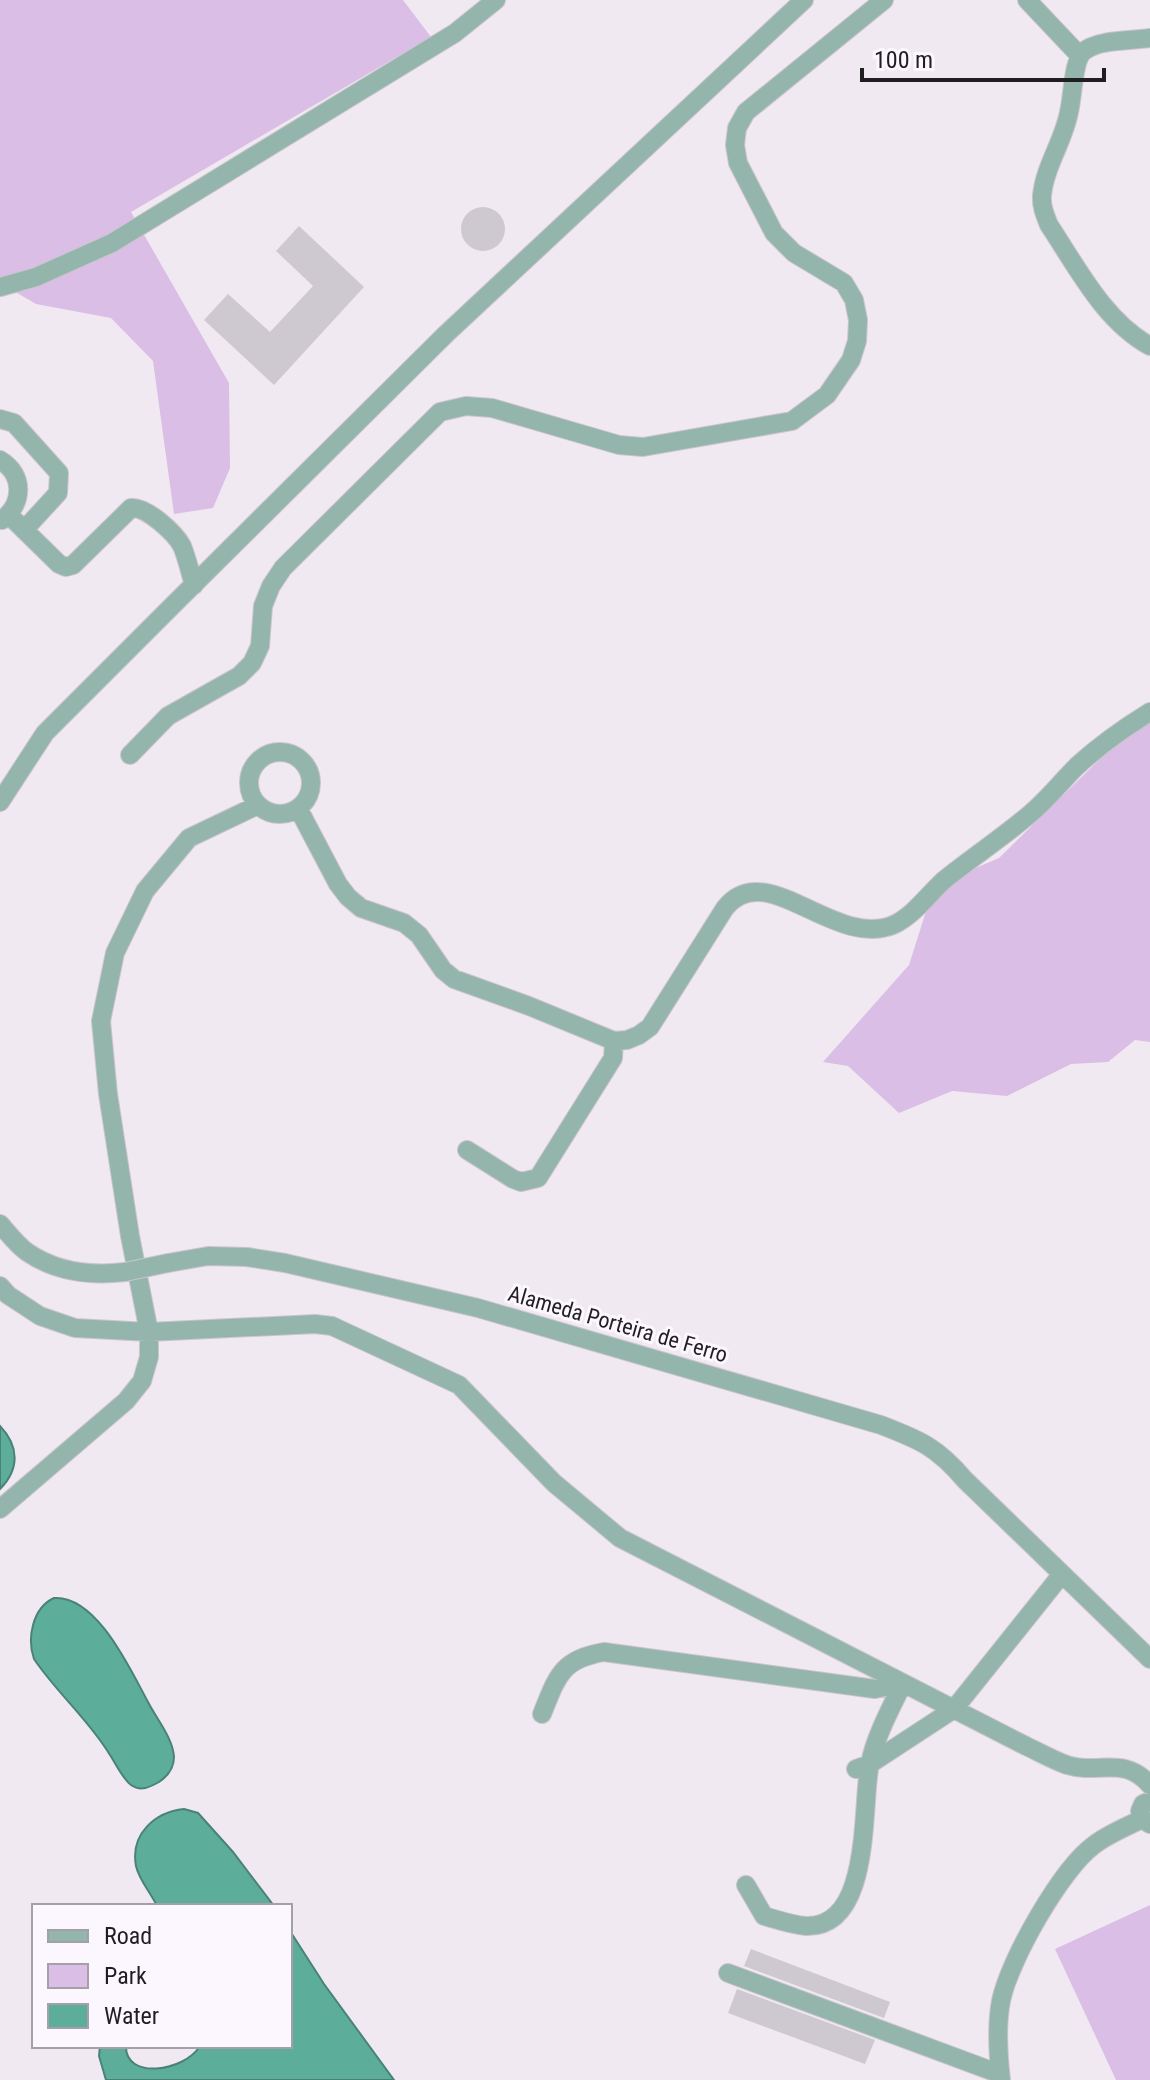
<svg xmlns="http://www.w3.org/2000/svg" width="1150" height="2080" font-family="'Roboto Condensed',sans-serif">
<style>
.green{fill:#dabee5}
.water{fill:#5cae9b;stroke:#4a8376;stroke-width:2}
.building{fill:#cec8d1}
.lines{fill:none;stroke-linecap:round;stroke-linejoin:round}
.minor-casing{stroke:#cbc4cc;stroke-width:20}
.minor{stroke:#94b5ac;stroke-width:18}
.minor-bridge-casing{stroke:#cbc4cc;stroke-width:20;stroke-linecap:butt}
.minor-bridge{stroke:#94b5ac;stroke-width:18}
.labels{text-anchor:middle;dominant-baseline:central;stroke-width:6;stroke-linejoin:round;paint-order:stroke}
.street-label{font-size:22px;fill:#201e21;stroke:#fcf7fe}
</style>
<rect width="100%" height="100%" fill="#f0e9f2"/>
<path class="green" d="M0 0H403L431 37 131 212 229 383 230 468 213 508 174 514 153 361 111 318 36 304 0 283Z
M1150 710V1042L1135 1040 1108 1062 1071 1064 1007 1096 952 1091 899 1113 848 1066 823 1062 909 965 934 886 999 858Z
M1150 1905V2080H1116L1055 1949Z"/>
<path class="water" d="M0 1426C19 1446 20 1469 0 1489Z
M54 1598C97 1595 131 1671 148 1702 156 1718 173 1738 174 1757 174 1768 168 1776 159 1782 150 1787 141 1792 131 1785 122 1778 116 1764 110 1755 89 1720 57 1693 34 1659 27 1639 32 1608 54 1598Z
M184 1809 198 1813 233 1852 274 1906H157C151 1893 139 1880 136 1866 130 1834 155 1812 184 1809Z
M290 1931 324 1984 394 2080H106L99 2056 100 2046H126C125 2080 184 2072 200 2046H290Z"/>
<path class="building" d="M461 229a22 22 0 1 1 44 0a22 22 0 1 1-44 0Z
M299 226 364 287 274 385 204 320 228 294 270 332 313 286 276 251Z
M751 1949 890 2002 884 2018 744 1966Z
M737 1989 875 2040 865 2064 728 2013Z"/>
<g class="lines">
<g class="minor-casing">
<path id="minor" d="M1027 0 1080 56
M1150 38C1131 41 1098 39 1083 52 1073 61 1073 96 1069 112 1064 140 1045 166 1042 195 1041 206 1045 215 1049 225 1077 267 1104 321 1150 346
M0 287 36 277 112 243 455 33 496 0
M0 419 14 423 59 473 58 493 24 530
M0 460C25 475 23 504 2 520
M9 515 59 564 66 567 73 565 131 508C146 506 175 533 182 546 187 558 190 572 194 585
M249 783a31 31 0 1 1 62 0a31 31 0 1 1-62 0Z
M130 755 168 716 239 676 252 663 260 646 263 606 271 586 283 568 440 412 466 406 492 408 619 445 643 447 792 421 827 395 851 360 857 341 858 320 854 300 844 283 794 253 774 233 738 163 735 145 737 128 746 112 884 0
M0 802 45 733 168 610 446 334 804 0
M298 808 338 884 348 897 361 908 404 923 419 935 443 970 454 979 529 1006 614 1041 627 1040 639 1035 650 1027 725 908C766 856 834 949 893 925 912 917 928 895 943 881 971 858 1002 838 1030 814 1047 800 1061 782 1077 766 1100 745 1124 728 1150 712
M467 1150 513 1179 521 1182 538 1178 613 1058 614 1041
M0 1224C8 1233 17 1245 27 1252 56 1272 91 1276 125 1272
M168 1263 208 1256 247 1257 285 1263 478 1308 881 1425C920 1440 937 1447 965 1480L1150 1659
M0 1286 8 1295 40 1316 75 1328 149 1332 315 1324 332 1326 459 1385 554 1483 620 1538 1026 1746C1039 1752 1053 1760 1067 1765 1099 1775 1124 1755 1150 1785
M0 1509 126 1401 142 1381 149 1357V1332L130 1236 108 1094 101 1021 115 953 145 891 189 838 258 805
M542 1714C557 1677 561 1659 604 1652L875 1689 903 1683
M856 1769 870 1764 954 1709 1062 1574
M1150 1801 1143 1804 1140 1811 1142 1819 1150 1824
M746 1885 764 1916C778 1920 792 1925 806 1926 873 1928 861 1804 870 1763 876 1735 891 1708 903 1683
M728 1973 1000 2074
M1001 2080C998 2054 996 2027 1001 2001 1009 1961 1061 1869 1094 1845 1108 1834 1126 1827 1142 1819"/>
</g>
<use href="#minor" class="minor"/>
<g class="minor-bridge-casing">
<path id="minor-bridge" d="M125 1272 168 1263"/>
</g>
<use href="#minor-bridge" class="minor-bridge"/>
</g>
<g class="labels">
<g class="street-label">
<text transform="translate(618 1324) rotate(16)">Alameda Porteira de Ferro</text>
</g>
</g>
<rect x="32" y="1904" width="260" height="144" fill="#fcf7fe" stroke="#a4a0a6" stroke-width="2"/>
<rect x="48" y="1930" width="40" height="12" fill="#94b5ac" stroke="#a4a0a6" stroke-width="2"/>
<text x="104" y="1944" font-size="24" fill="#201e21">Road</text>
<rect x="48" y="1964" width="40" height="24" fill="#dabee5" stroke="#a4a0a6" stroke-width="2"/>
<text x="104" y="1984" font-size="24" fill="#201e21">Park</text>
<rect x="48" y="2004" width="40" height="24" fill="#5cae9b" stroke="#a4a0a6" stroke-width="2"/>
<text x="104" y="2024" font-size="24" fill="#201e21">Water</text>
<path d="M862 68v12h242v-12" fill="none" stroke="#201e21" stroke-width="4"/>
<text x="874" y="68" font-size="24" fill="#201e21" stroke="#fcf7fe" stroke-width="6" paint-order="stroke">100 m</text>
</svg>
